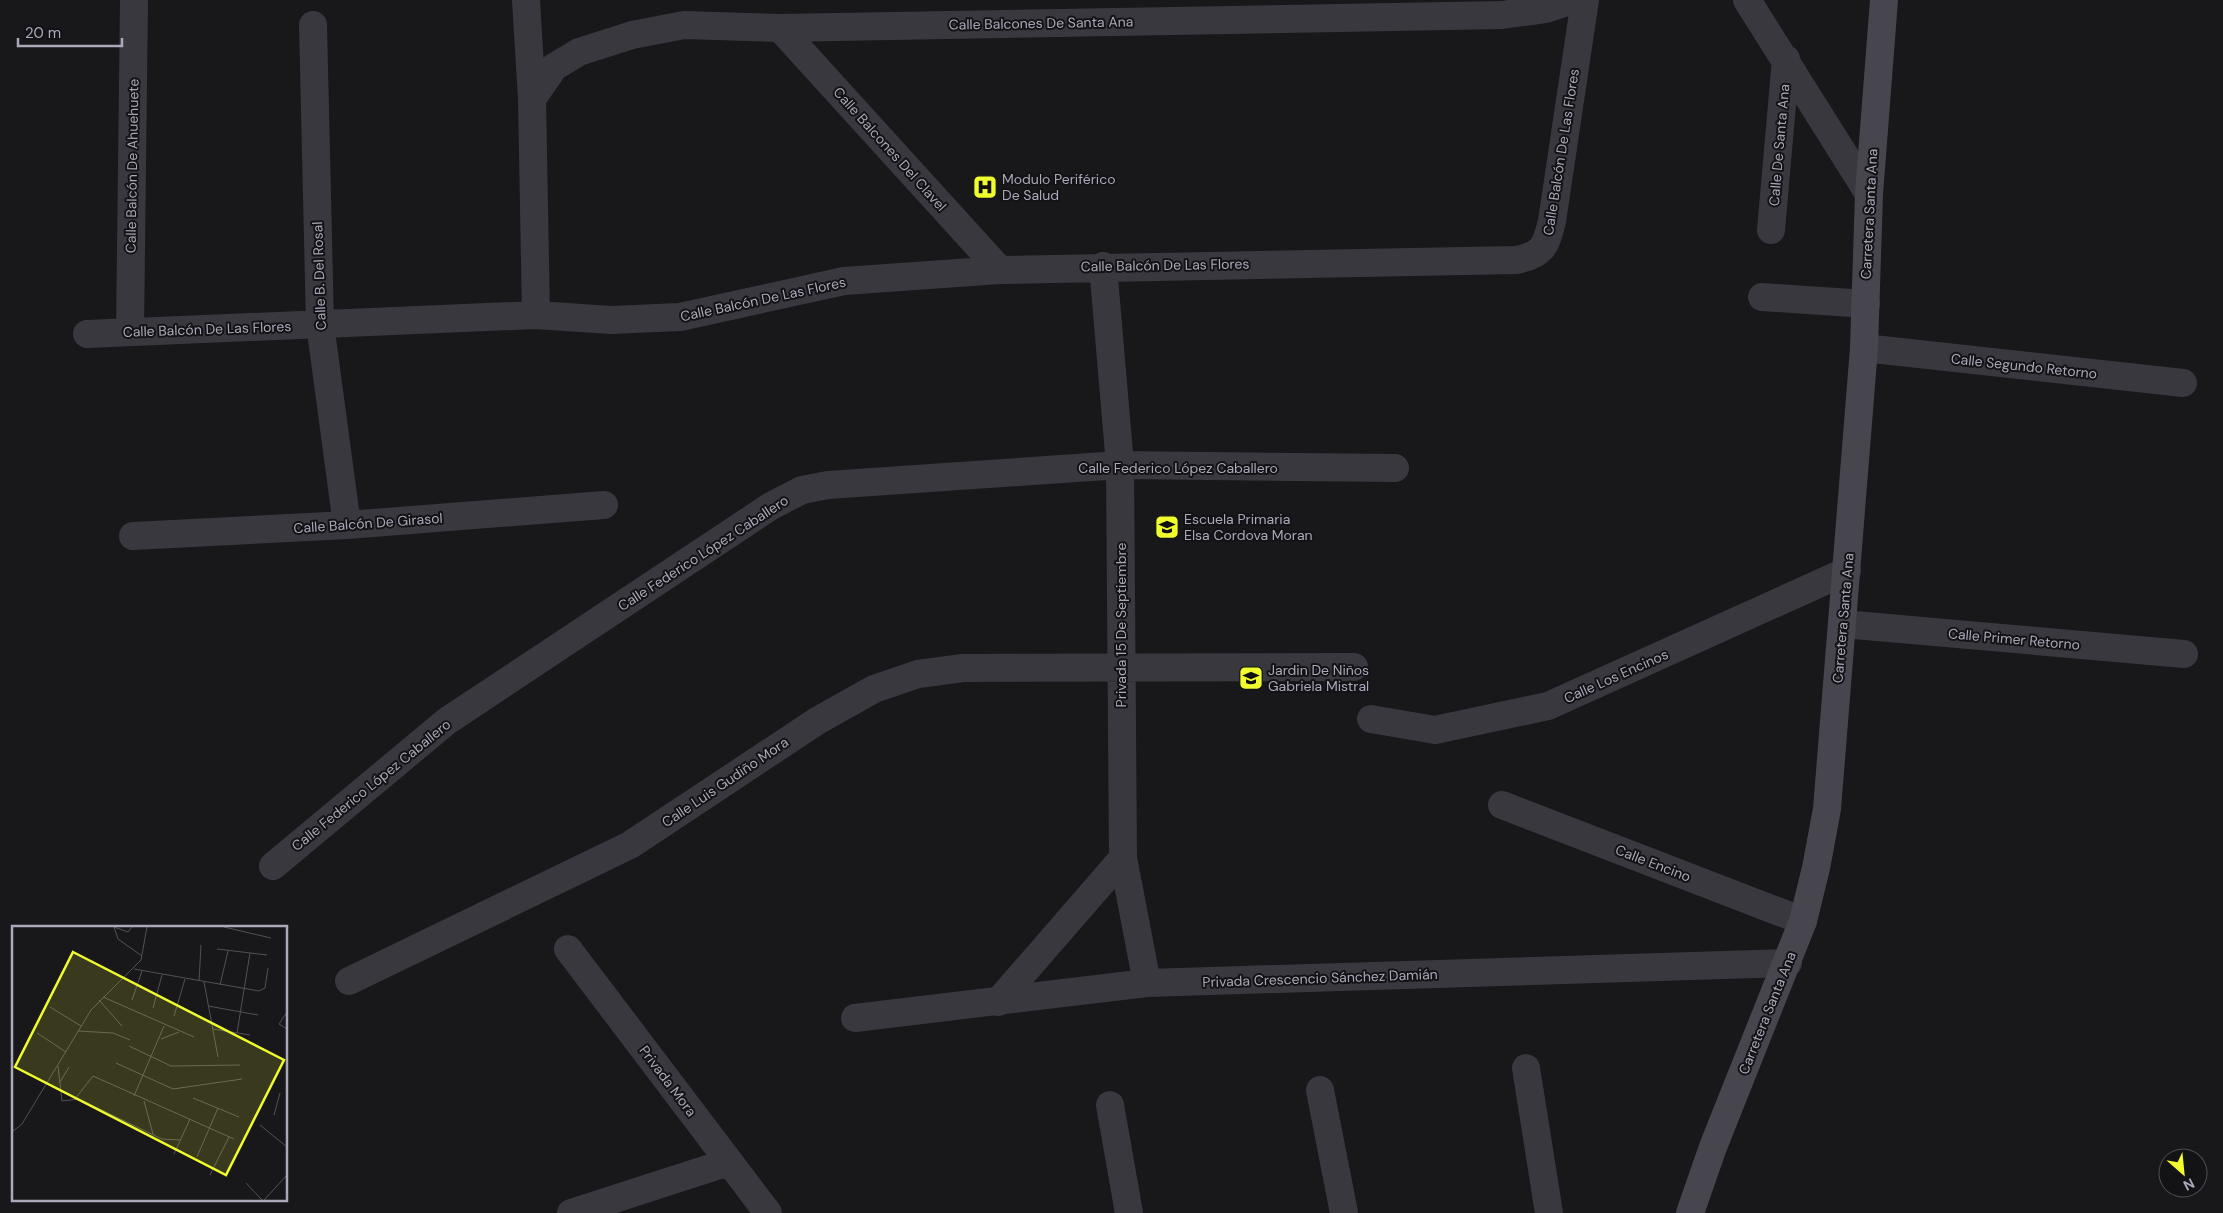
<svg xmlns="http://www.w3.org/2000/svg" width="2223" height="1213" font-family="'DM Sans',sans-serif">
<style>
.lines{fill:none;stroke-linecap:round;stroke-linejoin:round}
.minor{stroke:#3a383f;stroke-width:28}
.secondary{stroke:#47464f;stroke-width:28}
.labels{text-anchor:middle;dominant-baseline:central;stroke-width:4;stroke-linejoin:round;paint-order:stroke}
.street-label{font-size:14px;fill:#aaa9ba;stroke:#131215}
.poi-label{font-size:14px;fill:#aaa9ba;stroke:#131215;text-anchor:start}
.inset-road{fill:none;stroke:#52515a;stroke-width:1}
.view{fill:#f1fc2e;fill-opacity:0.15;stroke:#f1fc2e;stroke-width:2.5}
.inset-edge{fill:none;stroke:#aaa9ba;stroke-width:2.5}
</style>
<rect width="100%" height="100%" fill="#18171a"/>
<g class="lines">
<path class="minor" d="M526 0 532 99 536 315
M1747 0 1869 194
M313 25 320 324 347 525
M780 28 1000 270
M532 99 554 67 579 52 632 35 684 25 780 28 1502 15 1546 9 1573 0
M1771 230 1786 59
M1103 266 1120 465 1123 858 1147 983
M1762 297 1866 304
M130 332 134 0
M87 334 536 315 611 320 680 317 844 281 1000 270 1516 260C1543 255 1546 246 1552 221L1585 0
M1864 348 2183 383
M133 536 347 525 604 505
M1843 624 2184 654
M1371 719 1435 730 1548 706 1847 571
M1502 805 1803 921
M273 866 447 721 771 506 802 490 828 485 1120 465 1395 468
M568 949 768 1213
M349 981 630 845 817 721 874 689 918 674 963 668 1354 667
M998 1002 1123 858
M855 1018 1147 983 1788 963
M1526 1068 1549 1213
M1320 1090 1344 1213
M1110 1105 1129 1213
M571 1213 729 1162"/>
<path class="secondary" d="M1690 1213 1713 1147 1803 921 1816 868 1827 809 1864 348 1869 194 1884 0"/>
</g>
<defs>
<g id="hospital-square" transform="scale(1.25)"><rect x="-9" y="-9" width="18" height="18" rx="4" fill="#f1fc2e" stroke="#131215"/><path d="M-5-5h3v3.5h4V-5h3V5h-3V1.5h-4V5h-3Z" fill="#111"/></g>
<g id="school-square" transform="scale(1.25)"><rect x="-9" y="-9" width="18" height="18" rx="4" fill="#f1fc2e" stroke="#131215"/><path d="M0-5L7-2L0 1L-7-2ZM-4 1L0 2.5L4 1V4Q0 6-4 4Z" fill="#111"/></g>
</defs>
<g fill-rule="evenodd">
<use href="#hospital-square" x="985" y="187"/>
<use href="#school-square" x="1167" y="527"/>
<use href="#school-square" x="1251" y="678"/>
</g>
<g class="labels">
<g class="street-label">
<text transform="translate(1041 23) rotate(-1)">Calle Balcones De Santa Ana</text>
<text transform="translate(1779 145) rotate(-85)">Calle De Santa Ana</text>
<text transform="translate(890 149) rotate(48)">Calle Balcones Del Clavel</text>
<text transform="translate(1561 152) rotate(-81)">Calle Balcón De Las Flores</text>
<text transform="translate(132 166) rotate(-89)">Calle Balcón De Ahuehuete</text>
<text transform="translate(1869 214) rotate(-87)">Carretera Santa Ana</text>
<text transform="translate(1165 265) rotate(-1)">Calle Balcón De Las Flores</text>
<text transform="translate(319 276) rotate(-92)">Calle B. Del Rosal</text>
<text transform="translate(763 299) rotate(-12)">Calle Balcón De Las Flores</text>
<text transform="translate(207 329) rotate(-2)">Calle Balcón De Las Flores</text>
<text transform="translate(2024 366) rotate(6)">Calle Segundo Retorno</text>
<text x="1178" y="468">Calle Federico López Caballero</text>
<text transform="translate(368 523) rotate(-4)">Calle Balcón De Girasol</text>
<text transform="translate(703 553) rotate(-33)">Calle Federico López Caballero</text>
<text transform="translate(1843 618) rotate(-85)">Carretera Santa Ana</text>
<text transform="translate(1121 625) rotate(-90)">Privada 15 De Septiembre</text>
<text transform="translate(2014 639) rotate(5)">Calle Primer Retorno</text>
<text transform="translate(1616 676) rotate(-24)">Calle Los Encinos</text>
<text transform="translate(725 782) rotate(-34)">Calle Luis Gudiño Mora</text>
<text transform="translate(371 785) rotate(-39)">Calle Federico López Caballero</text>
<text transform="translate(1653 863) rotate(21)">Calle Encino</text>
<text transform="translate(1320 978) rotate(-2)">Privada Crescencio Sánchez Damián</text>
<text transform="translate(1767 1013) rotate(-68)">Carretera Santa Ana</text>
<text transform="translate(668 1081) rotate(53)">Privada Mora</text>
</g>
<g class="poi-label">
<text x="1002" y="179">Modulo Periférico<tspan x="1002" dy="16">De Salud</tspan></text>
<text x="1184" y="519">Escuela Primaria<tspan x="1184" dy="16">Elsa Cordova Moran</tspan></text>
<text x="1268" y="670">Jardin De Niños<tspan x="1268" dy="16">Gabriela Mistral</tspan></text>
</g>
</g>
<g transform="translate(12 926)">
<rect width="275" height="275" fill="#18171a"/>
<path class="inset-road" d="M102 1 106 13 130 30M102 1 116 6 120 1M212 1 259 12M205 23 255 29M122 43 247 65 253 62 256 42M187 55 189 19M192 56 206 131M208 59 216 25M91 71 182 111M87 74 110 100M120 74 130 45M196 80 246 89M38 81 69 100M141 82 150 49M275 86 267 98 275 103M162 90 173 53M201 103 238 109M66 105 101 107 118 114M25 107 54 126M225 107 238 27M149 113 167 106M117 120 159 140 228 139M104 137 161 163 230 153M46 140 50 175 67 173 150 213 168 214M48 156 57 141M122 170 152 100M181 172 227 191M63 173 81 150 222 213M132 175 141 208M262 189 268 167M248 199 275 221M0 206 10 198 79 84 129 34 135 1M162 228 178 193M185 231 206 182M198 249 217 211M234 257 250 274M252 274 275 249"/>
<path class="view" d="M61 26 272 134 214 249 3 141Z"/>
<rect width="275" height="275" class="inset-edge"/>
</g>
<g transform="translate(2183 1173) rotate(153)"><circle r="24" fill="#131215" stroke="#4f4e57"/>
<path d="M0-4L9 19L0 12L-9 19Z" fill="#f1fc2e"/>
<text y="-8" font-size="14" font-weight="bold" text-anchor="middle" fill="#aaa9ba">N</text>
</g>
<path d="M18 38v8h104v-8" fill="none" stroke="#aaa9ba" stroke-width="2.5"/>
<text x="25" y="38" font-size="15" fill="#aaa9ba" stroke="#131215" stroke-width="4" paint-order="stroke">20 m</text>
</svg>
